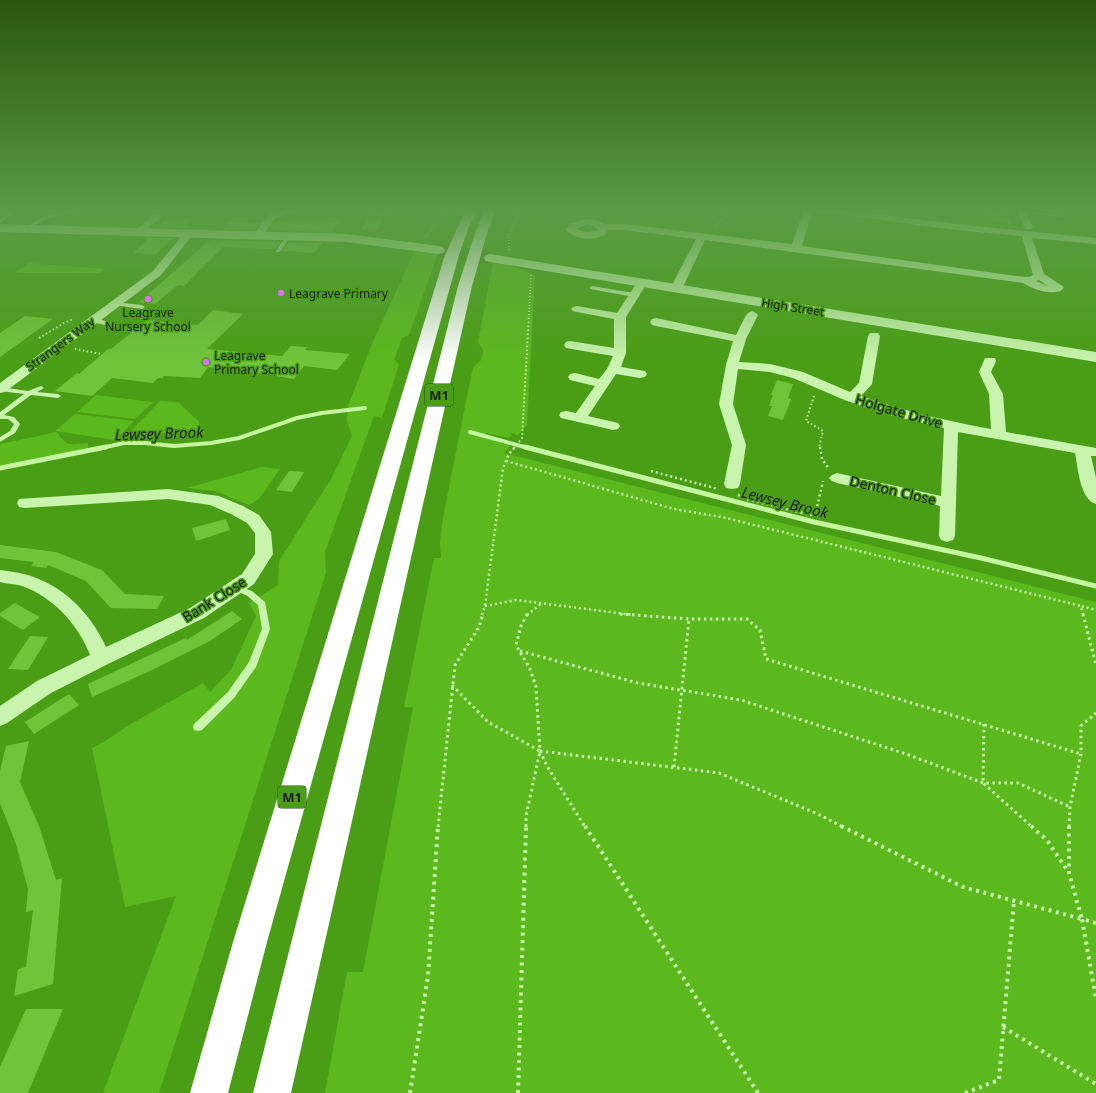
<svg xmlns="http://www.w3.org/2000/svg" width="1096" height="1093" font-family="'Noto Sans',sans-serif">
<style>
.green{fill:#5bb81d}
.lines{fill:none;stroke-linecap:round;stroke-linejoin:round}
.stream-far1{stroke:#c3f69f;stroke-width:4}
.stream{stroke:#c3f69f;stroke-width:5}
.building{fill:#70c439}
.tertiary-tunnel{stroke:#418417;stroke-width:13;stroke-dasharray:13 6;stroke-linecap:butt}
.path-far4{stroke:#c9f4ad;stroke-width:1.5;stroke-dasharray:1 2;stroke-linecap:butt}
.path-far3{stroke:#c9f4ad;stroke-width:2;stroke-dasharray:1.5 2.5;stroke-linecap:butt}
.path-far2{stroke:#c9f4ad;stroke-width:2.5;stroke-dasharray:2 3;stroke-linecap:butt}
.path-far1{stroke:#c9f4ad;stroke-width:3;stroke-dasharray:2.5 3.5;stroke-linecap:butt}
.path{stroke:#c9f4ad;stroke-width:4;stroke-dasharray:3 4.5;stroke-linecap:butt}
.service{fill:#c9f4ad;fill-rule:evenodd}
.minor{fill:#c9f4ad;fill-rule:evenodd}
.tertiary{fill:#c9f4ad;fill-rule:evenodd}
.motorway{fill:#fff;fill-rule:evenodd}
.poi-dot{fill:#dd6fff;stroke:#4a9e15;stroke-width:1.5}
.labels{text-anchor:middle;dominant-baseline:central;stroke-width:3;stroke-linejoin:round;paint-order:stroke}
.far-poi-label{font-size:12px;fill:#1d1d1d;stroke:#4a9e15;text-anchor:start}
.far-street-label{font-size:12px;fill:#1d1d1d;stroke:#4a9e15}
.shield{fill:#4a9e15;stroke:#2a441b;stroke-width:1}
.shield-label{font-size:13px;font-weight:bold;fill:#1d1d1d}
.street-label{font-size:14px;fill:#1d1d1d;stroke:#4a9e15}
.water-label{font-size:15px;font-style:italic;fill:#1b1d19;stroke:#4a9e15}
</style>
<rect width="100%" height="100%" fill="#4a9e15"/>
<path class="green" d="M415 250 438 253 409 335 402 338 394 360 399 364 382 418 374 416 325 552 326 573 159 1093H103L176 896 125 907 92 748 104 742 129 725 203 683 210 692 231 670 256 616 249 603 278 585 279 561 331 479 352 436 347 421 348 406 371 346Z
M493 262 508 264 535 275 527 425 518 435 511 433 510 438 486 433 485 438 510 442V446L504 453 1096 602V1093H325L347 972H363L413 707H404L434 558H441L440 541 443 518 468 391 473 368 481 360 483 350 478 342Z
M28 263 106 269 99 273H16Z
M96 395 153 402 135 419 77 412Z
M160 401 178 402 199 422 202 436 144 432 126 436Z
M75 414 134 421 115 440 55 431Z
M57 432C67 448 71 444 88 443V449L0 467V444Z
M262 467 280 469 259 499 249 505 215 491 187 488Z"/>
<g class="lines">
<path class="stream-far1" d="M470 432 528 448
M101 448 124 443H145L174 446 211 443 239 438 297 418 322 413 365 408"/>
<path class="stream" d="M525 447 814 522 981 558 1096 586
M0 468 106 447"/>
</g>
<path class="building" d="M376 209H391L377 231 361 230Z
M986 209H1003L1012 224 993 222Z
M167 219H193L184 228 159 227Z
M289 219 329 220 328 222H340L331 232 268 230 277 220 287 221Z
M229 222 261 223 255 230 222 229Z
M148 238H173L156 254 134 253Z
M210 240 281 242 276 249 223 247 184 286 178 285 155 304 139 302Z
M289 242 322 243 314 253 283 251Z
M213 310 243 314 207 349 282 356 291 346 307 347 305 350 350 354 337 370 304 366 294 379 276 376 277 375 208 367 200 378 164 376 162 378H158L153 383 112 378 92 396 55 391 77 373 79 374 108 349H111L147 320 198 325Z
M25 316 53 319 0 357V333Z
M777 380 793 384 788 398 791 399 783 420 768 416 772 406H769L773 395H771Z
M289 471 304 472 292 492 276 490Z
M226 519 230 530 196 541 192 528Z
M0 545 56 552 102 570 125 594 164 596 157 609 111 608 86 581 48 565 46 568 31 566 34 562 0 558Z
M15 603 27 610 40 617 23 630 0 616V613Z
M232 611 242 619 210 641 152 670 92 697 88 684 186 638 187 640Z
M30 636 48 637 28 670 8 669Z
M69 694 79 705 34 734 25 722Z
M29 741 20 782 39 826 56 880 62 878 53 984 14 996 18 969 26 967 33 910 26 912 28 889 16 844 0 803V771L6 746Z
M26 1009H63L28 1093H0V1067Z"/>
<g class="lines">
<path class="tertiary-tunnel" d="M439 250 490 258"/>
<path class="path-far4" d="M715 228 731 209
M426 237 446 209
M509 250V235L520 209
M529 315 531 275"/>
<path class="path-far3" d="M39 338 64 323 73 319
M75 349 102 354
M814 396 806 421 823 431 819 448
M514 448 522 438 529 314"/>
<path class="path-far2" d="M820 447 822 459 829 469
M506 461 674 509 722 517 1081 606
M651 471 718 489
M738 495 749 500 815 516 823 481
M485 606 516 600 634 615
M482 615 485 606 503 468 509 454 515 447
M527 615 541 604
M1083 615 1081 606 1096 610"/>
<path class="path-far1" d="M527 614 521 626 516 645 530 669 536 687 540 751 547 766 585 827
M620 614 689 619H747L760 630 766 659 1081 754
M1083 614 1096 665
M520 651 638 683 741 700 909 755 983 783H1018L1070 807
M452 685 488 722 540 751 526 816V827
M984 724 983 783 1032 827
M540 751 719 773 818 814 843 827
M674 767 689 619
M438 827 455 665 479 627 483 614
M1069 827 1070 807 1081 754V726L1096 713"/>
<path class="path" d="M585 826 758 1093
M841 826 963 887 1082 919
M1031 826 1047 840 1069 873
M1069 826V873L1082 919
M1096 923 1082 919 1096 999
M1003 1027 1096 1084
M410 1093 428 976 438 826
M518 1093 526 826
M965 1093 999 1080 1014 900"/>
<path class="service" d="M7 209H13L14 213 0 222V219L10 213Z
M80 209H87L45 219 27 230 23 229 42 217Z
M1022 211 1061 215 1063 216 1061 217 1020 213V212Z
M287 235 291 236 280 252H276V251Z
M592 286 634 293 637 295 634 297 590 289V287Z
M115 302 142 305 145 307 142 309 113 305V303Z
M92 319 102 320 117 325 119 330 114 331 112 327 101 324 90 322V320Z
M41 386 44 388 37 392 58 394 61 396 58 398 31 395 4 415 14 417 20 424 15 433 0 442V437L10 431 14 424 8 419H0V412L24 394 0 391V387L28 391Z
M235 585 252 591 265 602 270 629 256 667 234 698 202 730 198 731 194 730 193 727 194 724 228 692 249 662 262 629 258 605 246 595 232 590 231 588 232 586Z"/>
<path class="minor" d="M284 209H297L295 211 276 218 261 237H255L253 235 270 214Z
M804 209H834L956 224 1096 238V244L1032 238 1044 274 1064 287 1061 291C1047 295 1034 289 1023 283L705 240 682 289 676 292 670 289 696 239 624 230H608C602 243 574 240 566 230L569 224 585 219 599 221 605 224H624L792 244ZM812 211 956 230 1022 236 1033 275 1029 277 1016 276 802 246ZM586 225 594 226 598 230 587 232 576 229ZM1039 280 1048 286 1036 281Z
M1016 209H1024L1033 227 1031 229H1025Z
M157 213 162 216 160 218 142 234H136L134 232 136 230 154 214Z
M189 230 194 233 161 275 5 392 0 393V383L153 271 186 231Z
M642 280 647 283 626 317V353L621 367 645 371 647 374 645 377 640 378 616 374 588 416 618 423 620 426 618 429 613 430 561 418 559 415 561 412 566 411 576 413 595 386 570 380 568 377 570 374 575 373 599 379 607 369 613 356 566 348 564 345 566 342 570 341 614 348V319L577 312 573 311 571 309 573 307 577 306 617 313 638 281Z
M752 311 756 313 758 315 746 339 739 362 770 364 803 372 850 392 859 383 868 336 870 333H878L880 336 872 384 861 396C904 411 947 421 991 429L989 394 979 372 985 358H995L996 361 991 372 1003 394 1006 432 1096 448V456H1091L1096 478V504C1080 500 1078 468 1075 453L958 432 955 536 953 540 947 542 941 540 939 536 940 506 837 483 832 481 829 478 832 475 837 473 941 496 944 428 889 415 847 401 793 378 770 372 738 369 733 404 746 445 740 484 738 488 732 489 726 488 724 484 732 445 719 404 726 365 733 341 656 326 652 325 650 322 652 319 656 318 736 335 746 315 748 313Z
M168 489 219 496 243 506 259 515 271 532 273 554 254 584 204 618 108 664 51 693 7 723 0 726V706L37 681 90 655C78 624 53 597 22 586 15 584 7 584 0 582V570C8 571 16 572 24 574 62 584 90 612 106 647L190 608 242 574 255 554V533L247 523 231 514 210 505 168 499 25 508 19 507 17 503 19 499Z"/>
<path class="tertiary" d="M0 224 347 234 439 246 443 247 445 250 443 253 439 254 347 242 0 232Z
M490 254 1096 352V362L485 261 484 258 485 255Z"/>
<path class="motorway" d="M466 209H478L468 229 459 255 267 942 228 1093H190L233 942 445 255Z
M485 209H497L488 230 472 286 291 1093H253L458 286 476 230Z"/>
</g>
<linearGradient id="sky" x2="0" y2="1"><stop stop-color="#29570c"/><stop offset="0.58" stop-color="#5a9b46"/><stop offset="1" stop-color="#5a9b46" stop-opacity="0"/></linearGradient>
<rect width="1096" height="362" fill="url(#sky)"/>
<g class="poi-dot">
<circle cx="281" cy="293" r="4"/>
<circle cx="148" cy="299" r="4"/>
<circle cx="206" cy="362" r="4"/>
</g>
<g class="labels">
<g class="far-poi-label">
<text x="289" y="293">Leagrave Primary</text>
<text x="148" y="312" text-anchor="middle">Leagrave<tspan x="148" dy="14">Nursery School</tspan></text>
<text x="214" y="355">Leagrave<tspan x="214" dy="14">Primary School</tspan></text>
</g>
<g class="far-street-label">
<text transform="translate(793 307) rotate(9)">High Street</text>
<text transform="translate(60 344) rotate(-36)">Strangers Way</text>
</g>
<g class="shield">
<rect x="425" y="384" width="28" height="22" rx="3"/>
<rect x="278" y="786" width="28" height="22" rx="3"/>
</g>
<g class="shield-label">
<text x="439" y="395">M1</text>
<text x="292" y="797">M1</text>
</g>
<g class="street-label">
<text transform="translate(899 411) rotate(16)">Holgate Drive</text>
<text transform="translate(893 490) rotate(13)">Denton Close</text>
<text transform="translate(214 599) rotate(-32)">Bank Close</text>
</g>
<g class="water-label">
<text transform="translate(159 433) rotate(-2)">Lewsey Brook</text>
<text transform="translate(785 502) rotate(14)">Lewsey Brook</text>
</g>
</g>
</svg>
